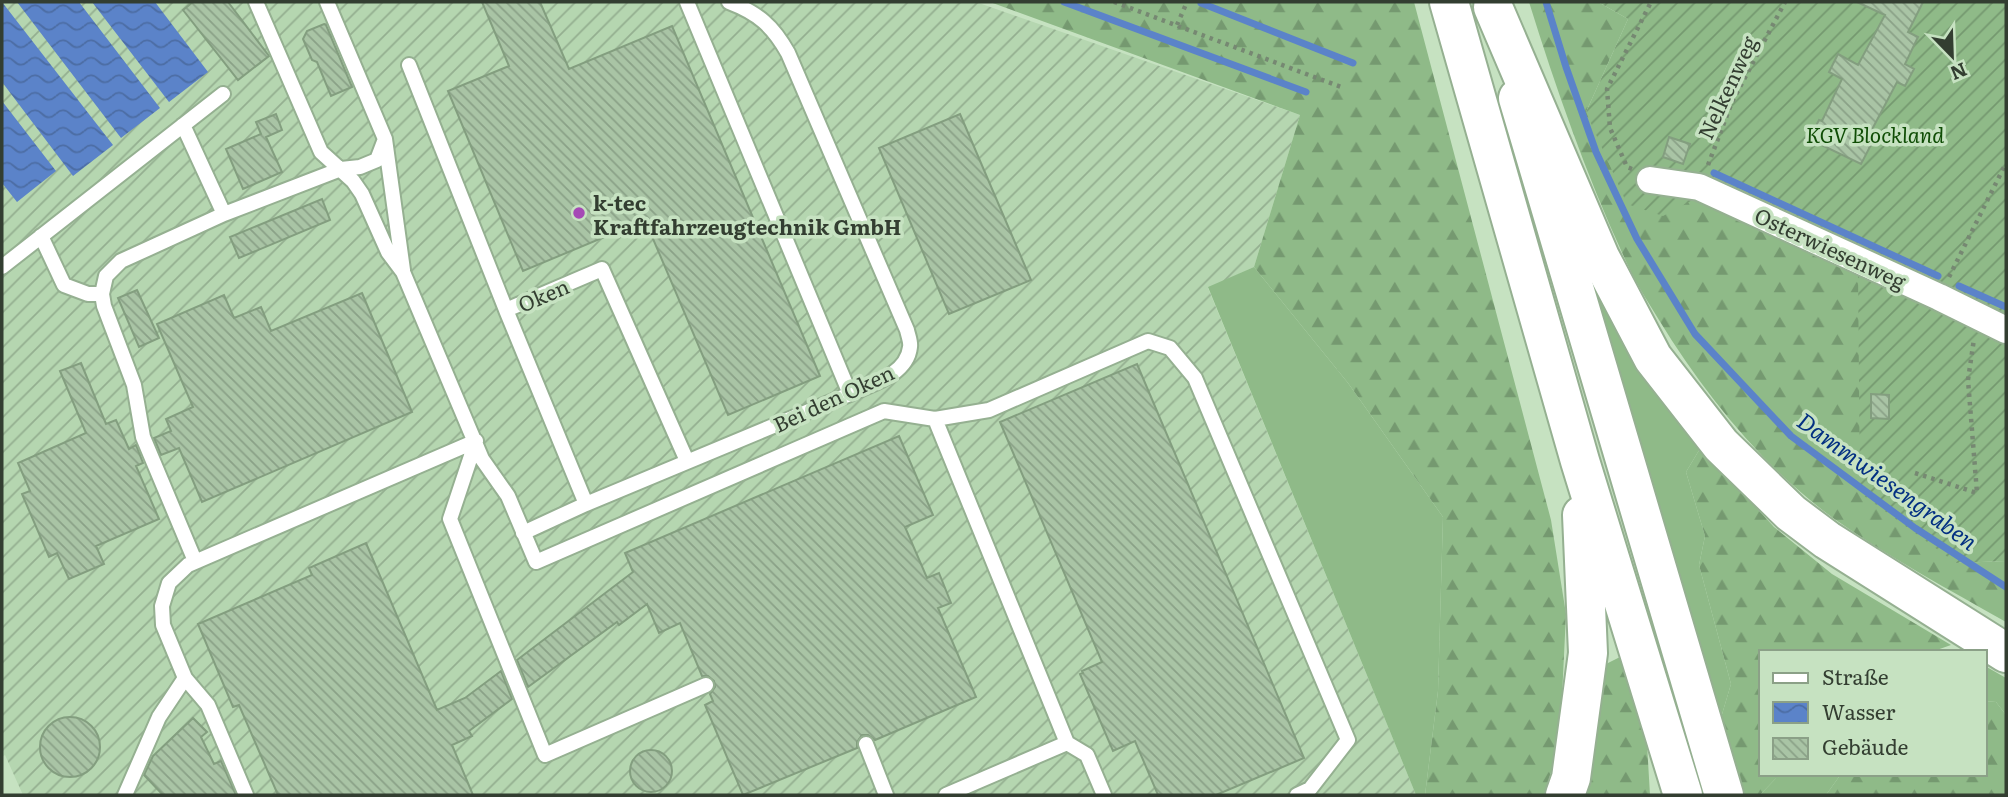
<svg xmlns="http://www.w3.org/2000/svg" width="2008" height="797" font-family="Literata,serif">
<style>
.industrial{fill:url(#industrial-furrows)}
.grass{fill:#8fba88}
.forest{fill:url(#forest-firs)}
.garden{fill:url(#garden-furrows)}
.water{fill:url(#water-waves)}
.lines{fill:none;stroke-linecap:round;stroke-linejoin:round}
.stream{stroke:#5b83c9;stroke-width:7}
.building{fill:url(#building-back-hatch);stroke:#839e7f;stroke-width:2}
.service-casing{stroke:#95b091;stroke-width:18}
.minor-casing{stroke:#95b091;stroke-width:30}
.trunk-casing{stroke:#95b091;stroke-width:42}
.motorway-casing{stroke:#95b091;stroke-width:42}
.path{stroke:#768872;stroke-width:4.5;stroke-dasharray:3.5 5;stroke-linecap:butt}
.service{stroke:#fff;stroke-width:14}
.minor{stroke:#fff;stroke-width:26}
.trunk{stroke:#fff;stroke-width:38}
.motorway{stroke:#fff;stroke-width:38}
.poi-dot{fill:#a54ab5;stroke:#c6e2c1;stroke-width:2.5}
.labels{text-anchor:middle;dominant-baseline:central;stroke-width:7;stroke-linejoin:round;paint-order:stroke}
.street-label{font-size:21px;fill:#333e31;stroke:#c6e2c1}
.park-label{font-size:21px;font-style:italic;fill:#0f4d05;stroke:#c6e2c1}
.poi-label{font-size:21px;font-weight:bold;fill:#333e31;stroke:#c6e2c1;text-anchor:start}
.water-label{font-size:23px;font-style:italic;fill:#033082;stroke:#c6e2c1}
</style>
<defs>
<pattern id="industrial-furrows" width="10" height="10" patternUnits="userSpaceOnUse" patternTransform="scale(1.75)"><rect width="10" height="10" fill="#b5d6b0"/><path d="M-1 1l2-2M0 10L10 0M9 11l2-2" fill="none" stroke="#94af90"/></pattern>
<pattern id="forest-firs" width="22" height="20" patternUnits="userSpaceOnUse" patternTransform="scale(1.75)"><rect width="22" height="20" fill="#8fba88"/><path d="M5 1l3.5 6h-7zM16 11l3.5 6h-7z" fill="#759970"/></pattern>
<pattern id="garden-furrows" width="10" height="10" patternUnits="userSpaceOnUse" patternTransform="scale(1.75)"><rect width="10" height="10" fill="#8fba88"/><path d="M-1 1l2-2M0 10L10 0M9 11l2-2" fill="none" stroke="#759970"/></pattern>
<pattern id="water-waves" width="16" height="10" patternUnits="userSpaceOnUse" patternTransform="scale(1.75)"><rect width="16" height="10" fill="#5b83c9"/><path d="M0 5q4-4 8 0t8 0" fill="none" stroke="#4c6da4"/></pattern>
<pattern id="building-back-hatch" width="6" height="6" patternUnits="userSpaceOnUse" patternTransform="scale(1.75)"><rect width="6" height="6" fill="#a9c4a5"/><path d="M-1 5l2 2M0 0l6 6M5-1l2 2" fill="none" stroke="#8aa187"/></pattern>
</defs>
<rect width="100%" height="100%" fill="#c6e2c1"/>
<path class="industrial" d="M2 2H976L1300 115 1254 267 1208 288 1416 795H23L5 755 2 757Z"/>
<path class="grass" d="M1583 259 1701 447 1686 472 1705 536 1699 565 1731 684 1720 721Z
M1254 267 1348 383 1443 517 1438 691 1425 795H1416L1208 287Z
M1985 666 2006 678V715L1996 702 1985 701Z
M1780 774H1841L1826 795H1760Z"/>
<path class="forest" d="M990 2H1414L1551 520 1566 614 1560 738 1545 795H1425L1438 691 1443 517 1348 383 1254 267 1300 115Z
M1529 2H1598L1628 19 1586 112 1695 199 1858 270 1956 563 2006 561V622C1948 589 1888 557 1833 518 1762 466 1705 395 1659 320 1650 305 1640 290 1632 274 1590 186 1558 95 1529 2Z
M1701 447 1774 527 1832 574 1951 645 1931 652H1761V774H1780L1760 795H1745L1720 721 1731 684 1699 565 1705 536 1686 472Z
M1622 656 1646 727 1650 795H1582L1598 668Z
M1985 701 1996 702 2006 715V795H1826L1841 774H1985Z"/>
<path class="garden" d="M1598 2H2006V561L1956 563 1860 493 1858 270 1695 199 1663 216 1627 204 1586 112 1628 19Z"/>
<path class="water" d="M2 2 113 145 73 176 2 82Z
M17 2H79L160 108 121 138Z
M92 2H155L208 72 169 102Z
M2 101 56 171 17 202 2 183Z"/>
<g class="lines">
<path class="stream" d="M1064 2 1306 92
M1546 2 1566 67 1596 152 1637 239 1695 334 1791 436 1915 528 2006 587
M1201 3 1353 63
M1714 173 1938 276
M1959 286 2006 307"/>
</g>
<path class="building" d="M193 2H228L269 56 238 80 183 10Z
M482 2H540L569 69 672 26 820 376 728 415 645 220 523 271 448 91 509 66Z
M1857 2H1923L1908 32 1918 37 1905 64 1914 69 1905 86 1897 82 1867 139 1873 141 1861 164 1809 139 1819 120 1822 121 1842 79 1829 72 1838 54 1858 65 1885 15Z
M324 24 326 25 352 87 331 96 317 62 312 60 303 39 307 31Z
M276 114 282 130 266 137 282 172 243 189 226 149 261 134 256 122Z
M960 114 1031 280 949 314 879 148Z
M1669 137 1690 144 1683 164 1663 157Z
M322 199 330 220 239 258 230 237Z
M137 290 159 338 139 347 118 298Z
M362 293 412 412 202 502 179 448 161 455 154 438 171 431 166 419 193 407 157 324 224 295 234 318 261 307 271 331Z
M81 363 106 424 116 420 129 449 136 445 143 463 136 466 159 519 96 546 104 564 69 579 57 553 49 557 22 494 30 491 18 463 86 433 60 371Z
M1137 364 1304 758 1216 795H1158L1135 741 1113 751 1080 674 1083 673 1082 671 1102 662 1000 422Z
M1871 394 1889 395V419L1871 418Z
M899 436 933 515 905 527 927 578 939 573 951 603 938 608 976 697 875 740 868 735H862L857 742V748L743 795 705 705 713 701 710 694 715 687 714 681 708 676H702L680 623 659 633 647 604 619 625 617 622 528 687 517 660 633 572 625 553Z
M366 543 437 710 465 698 501 671 512 699 469 731 472 736 452 745 473 795H278L239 705 233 707 198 624 312 575 309 568Z
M40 747a30 30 0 1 1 60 0a30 30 0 1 1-60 0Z
M193 718 207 732 201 737 214 764 221 761 236 795H163L144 775 153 756Z
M630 771a21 21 0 1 1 42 0a21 21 0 1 1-42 0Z"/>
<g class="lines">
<g class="service-casing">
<path id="service" d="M256 2 321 152 353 181 362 194 388 252 403 272 482 459 508 496 536 562 884 411 935 419 1067 743 946 795
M327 2 385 139 403 270
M687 2 850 394
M409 65 506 310
M183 125 224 214
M41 236 64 285 88 294H102
M2 267 223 94
M935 419 989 410 1148 341 1170 348 1195 378 1348 740 1310 789 1297 795
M476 441 450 519 545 755 706 685
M687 461 602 269 506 310 586 504 850 394C871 384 907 375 910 347 911 342 908 335 907 330L788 53C773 26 758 13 729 2
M523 533 586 504
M195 561 143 437 134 385 104 306 102 294 106 276 121 261 224 214 341 169 360 167 377 160 385 139
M1067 743 1087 755 1104 795
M866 744 886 795
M125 795 159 717 185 678
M246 795 208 705 185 678 163 625 162 606 169 583 188 565 476 441"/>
</g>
<g class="minor-casing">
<path id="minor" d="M1650 180 1699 187 1939 297 2006 330"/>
</g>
<g class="trunk-casing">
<path id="trunk" d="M1518 98 1724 795"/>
</g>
<g class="motorway-casing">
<path id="motorway" d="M1449 2 1580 461 1683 795
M1493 7 1600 257 1653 358 1721 445 1791 513 1827 540 2006 653
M1565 795 1571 778 1588 653 1582 515"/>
</g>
<path class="path" d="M1114 2 1341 87
M1177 25 1187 2
M1708 165 1732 102 1785 2
M1632 169 1627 167 1610 128 1607 89 1651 2
M1949 277 2006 163
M1915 473 1977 493 1968 380 1974 339"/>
<use href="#service" class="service"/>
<use href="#minor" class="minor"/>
<use href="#trunk" class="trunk"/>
<use href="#motorway" class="motorway"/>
</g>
<circle class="poi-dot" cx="579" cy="213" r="7"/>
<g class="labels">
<g class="street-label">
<text transform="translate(1726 87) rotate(-65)">Nelkenweg</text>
<text transform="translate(1831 247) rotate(25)">Osterwiesenweg</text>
<text transform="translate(543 294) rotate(-23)">Oken</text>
<text transform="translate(833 397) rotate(-25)">Bei den Oken</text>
</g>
<g class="park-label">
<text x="1875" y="133">KGV Blockland</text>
</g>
<g class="poi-label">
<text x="593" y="201">k-tec<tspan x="593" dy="24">Kraftfahrzeugtechnik GmbH</tspan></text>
</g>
<g class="water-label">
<text transform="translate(1888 480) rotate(36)">Dammwiesengraben</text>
</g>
</g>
<rect width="2008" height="797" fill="none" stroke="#333e31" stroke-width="7"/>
<rect x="1759" y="650" width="228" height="126" fill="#c6e2c1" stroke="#8ba087" stroke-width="2"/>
<rect x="1773" y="673" width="35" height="10" fill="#ffffff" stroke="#8ba087" stroke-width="2"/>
<text x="1822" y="685" font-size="21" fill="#333e31">Straße</text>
<rect x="1773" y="702" width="35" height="21" fill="url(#water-waves)" stroke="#8ba087" stroke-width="2"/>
<text x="1822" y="720" font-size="21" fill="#333e31">Wasser</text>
<rect x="1773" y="738" width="35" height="21" fill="url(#building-back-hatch)" stroke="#8ba087" stroke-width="2"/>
<text x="1822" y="755" font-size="21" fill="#333e31">Gebäude</text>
<g transform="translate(1952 56) rotate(157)" stroke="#c6e2c1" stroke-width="5" paint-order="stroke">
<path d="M0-5L12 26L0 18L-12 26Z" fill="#333e31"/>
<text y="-10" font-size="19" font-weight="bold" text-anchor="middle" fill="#333e31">N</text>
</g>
</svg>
